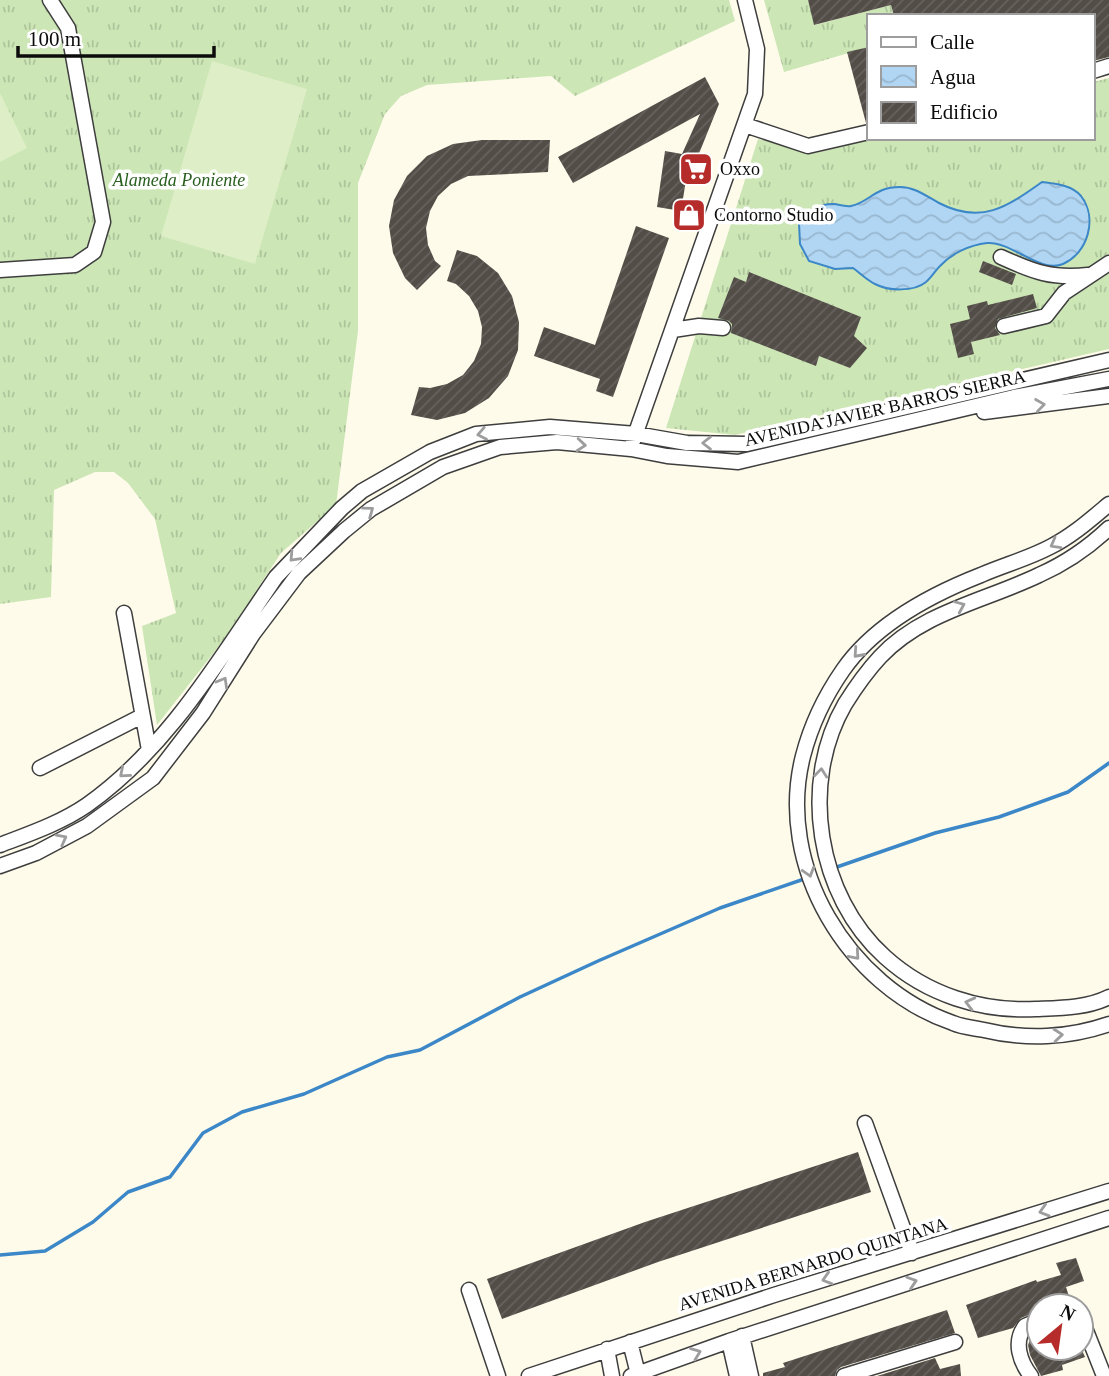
<svg xmlns="http://www.w3.org/2000/svg" width="1109" height="1376" font-family="'Times New Roman',serif">
<style>
.grass{fill:url(#grass-tufts)}
.pitch{fill:#deeec7}
.water{fill:url(#water-waves);stroke:#3b87c7;stroke-width:2}
.lines{fill:none;stroke-linecap:round;stroke-linejoin:round}
.stream{stroke:#3b87c7;stroke-width:3.5}
.building{fill:url(#building-hatch)}
.minor-casing{stroke:#3e3e3e;stroke-width:17}
.minor{stroke:#fff;stroke-width:14}
.oneway{stroke:#9d9d9d}
.labels{text-anchor:middle;dominant-baseline:central;stroke-width:7;stroke-linejoin:round;paint-order:stroke}
.poi-label{font-size:18px;fill:#0b0b0b;stroke:#fff;text-anchor:start}
.park-label{font-size:18px;font-style:italic;fill:#285f1f;stroke:#fff}
.street-label{font-size:18px;fill:#0b0b0b;stroke:#fff}
</style>
<defs>
<pattern id="grass-tufts" width="24" height="20" patternUnits="userSpaceOnUse" patternTransform="scale(1.75)"><rect width="24" height="20" fill="#cce6b6"/><path d="M3 7l-1-3M5 7V3M7 7l1-3M15 17l-1-3M17 17v-4M19 17l1-3" fill="none" stroke="#aec49b"/></pattern>
<pattern id="water-waves" width="16" height="10" patternUnits="userSpaceOnUse" patternTransform="scale(1.75)"><rect width="16" height="10" fill="#b1d6f3"/><path d="M0 5q4-4 8 0t8 0" fill="none" stroke="#97b6cf"/></pattern>
<pattern id="building-hatch" width="6" height="6" patternUnits="userSpaceOnUse" patternTransform="scale(1.75)"><rect width="6" height="6" fill="#534d48"/><path d="M-1 1l2-2M0 6l6-6M5 7l2-2" fill="none" stroke="#67625e"/></pattern>
</defs>
<rect width="100%" height="100%" fill="#fefbea"/>
<path class="grass" d="M0 0H729L735 21 575 96 551 76 427 85 401 96 385 114 358 183V331L336 505 281 553 223 641 157 725 142 626 176 613 155 519 128 483 114 472H95L54 490 51 597 0 604Z
M764 0H808L815 25 891 5 894 16H869V47L784 72Z
M1109 78V349L735 435 666 428 758 139 815 153 877 138H1093V82Z"/>
<path class="pitch" d="M212 61 307 89 255 264 161 236Z
M0 93 27 148 0 162Z"/>
<path class="water" d="M1042 182C1056 184 1072 185 1081 196 1098 218 1088 253 1063 264 1041 274 1011 241 987 243 970 245 952 253 940 266 935 271 931 278 926 282 914 292 888 291 875 284 867 280 860 273 853 268L835 269 809 261 800 244 799 223C809 212 818 203 835 204 840 205 846 207 851 206 870 202 874 187 900 187 915 187 926 196 939 203 981 225 1007 207 1042 182Z"/>
<g class="lines">
<path class="stream" d="M834 868 935 833 999 817 1068 792 1109 763
M0 1255 45 1251 93 1222 128 1192 170 1177 203 1133 242 1112 304 1094 387 1057 420 1050 520 997 598 961 720 908 807 878"/>
</g>
<path class="building" d="M808 0H1109V57L1093 61V16H894L891 5 814 25Z
M869 47V122L866 123 847 52Z
M705 77 719 104 698 156 685 154 690 155 681 211 657 207 665 151 682 154 700 114 573 183 558 157Z
M482 140H550L548 172 468 176 451 184 438 196 430 211 426 228 428 245 435 261 441 266 417 290 405 278 393 253 389 226 394 200 407 176 427 156 453 144Z
M636 226 669 238 613 397 596 391 600 379 534 356 544 327 595 345Z
M457 250 477 256 498 273 512 296 519 322 518 350 508 376 489 398 465 413 437 420 411 415 419 387 430 388 447 384 463 375 474 361 481 344 482 327 478 311 469 296 456 284 447 281Z
M983 261 1016 274 1012 285 979 272Z
M749 272 861 317 854 336 867 348 850 368 819 356 816 366 731 333 732 324 729 321 718 318 734 277 746 282Z
M1033 294 1037 308 998 319 995 328 1000 335 971 342 974 354 958 358 950 324 970 319 967 306 987 301 988 305Z
M858 1152 871 1192 658 1262 502 1319 487 1279 645 1222Z
M1076 1258 1084 1281 1066 1287 1072 1306H1039V1311L1021 1318 1013 1328 978 1338 966 1305 1036 1280 1037 1282 1061 1275 1056 1263Z
M947 1310 955 1333 841 1367 837 1370 835 1376H763V1373L785 1367 783 1363Z
M1039 1330V1348H1081L1085 1357 1062 1365 1063 1370 1041 1376 1030 1355 1028 1345 1032 1334Z
M935 1358 940 1369 960 1364 961 1376H877Z"/>
<g class="lines">
<g class="minor-casing">
<path id="minor" d="M1093 71 1109 66
M745 125 808 146 869 132
M1001 257C1034 272 1052 279 1088 275
M0 270 75 265 94 252 103 222 68 28 50 0
M1004 326 1046 316 1064 293 1109 263
M673 330 699 326 723 328
M984 412 1109 396
M633 441 755 94 757 49 745 0
M1109 504C1090 520 1072 536 1050 547 1027 559 1004 565 981 575 930 595 875 624 843 670 825 696 811 725 803 756 775 866 848 987 953 1023 962 1027 974 1028 984 1030 1025 1040 1069 1038 1109 1024
M1109 528C1089 547 1064 564 1039 575 985 601 922 612 880 657 867 671 855 688 845 704 799 783 817 896 885 957 927 995 982 1012 1036 1009 1061 1008 1087 1008 1109 997
M124 613 149 750
M40 768 142 716
M0 845C29 834 61 823 87 805 169 747 220 658 276 577L342 508 362 491 430 452 476 434 550 427 636 434 687 443 747 444 1109 360
M0 866 36 853 87 826 153 778 203 713 253 634 299 573 344 531 371 509 443 467 500 447 557 442 631 449 667 456 738 462 1014 397 1109 379
M865 1123 912 1253
M469 1290 498 1376
M1081 1318 1104 1376
M742 1336 751 1376
M729 1341 737 1376
M630 1342 638 1374
M607 1349 612 1376
M529 1376 774 1295 1109 1191
M631 1376 729 1341 1109 1218
M844 1376 955 1342
M1031 1376C1020 1362 1013 1342 1025 1326L1039 1320"/>
</g>
<use href="#minor" class="minor"/>
</g>
<defs><path id="oneway-chevron" d="M-2-3.5L2.5 0L-2 3.5" fill="none" stroke-width="1.6" stroke-linecap="round" stroke-linejoin="round" transform="scale(1.75)"/></defs>
<g class="oneway">
<use href="#oneway-chevron" transform="translate(1040 405) rotate(-8)"/>
<use href="#oneway-chevron" transform="translate(482 434) rotate(169)"/>
<use href="#oneway-chevron" transform="translate(707 443) rotate(-180)"/>
<use href="#oneway-chevron" transform="translate(581 445) rotate(5)"/>
<use href="#oneway-chevron" transform="translate(369 511) rotate(-36)"/>
<use href="#oneway-chevron" transform="translate(1055 544) rotate(151)"/>
<use href="#oneway-chevron" transform="translate(294 557) rotate(133)"/>
<use href="#oneway-chevron" transform="translate(960 606) rotate(-23)"/>
<use href="#oneway-chevron" transform="translate(858 653) rotate(132)"/>
<use href="#oneway-chevron" transform="translate(223 682) rotate(-60)"/>
<use href="#oneway-chevron" transform="translate(124 773) rotate(140)"/>
<use href="#oneway-chevron" transform="translate(821 773) rotate(-84)"/>
<use href="#oneway-chevron" transform="translate(62 839) rotate(-28)"/>
<use href="#oneway-chevron" transform="translate(809 872) rotate(73)"/>
<use href="#oneway-chevron" transform="translate(855 955) rotate(49)"/>
<use href="#oneway-chevron" transform="translate(970 1003) rotate(-166)"/>
<use href="#oneway-chevron" transform="translate(1058 1035) rotate(-5)"/>
<use href="#oneway-chevron" transform="translate(1044 1211) rotate(163)"/>
<use href="#oneway-chevron" transform="translate(827 1279) rotate(163)"/>
<use href="#oneway-chevron" transform="translate(912 1282) rotate(-18)"/>
<use href="#oneway-chevron" transform="translate(696 1353) rotate(-21)"/>
</g>
<defs>
<g id="supermarket-square" transform="scale(1.75)"><rect x="-9" y="-9" width="18" height="18" rx="4" fill="#b52c2a" stroke="#fff"/><path d="M-6-5.5h2.5l.6 2H6L4.5 2H-2.5L-4.4-4H-6ZM-1.5 3.2a1.3 1.3 0 1 0 .1 0ZM3 3.2a1.3 1.3 0 1 0 .1 0Z" fill="#fff"/></g>
<g id="shop-square" transform="scale(1.75)"><rect x="-9" y="-9" width="18" height="18" rx="4" fill="#b52c2a" stroke="#fff"/><path d="M-5-2.5h2.3a2.7 3.5 0 0 1 5.4 0H5L5.5 6h-11ZM-1.5-2.5h3a1.5 2.3 0 0 0-3 0Z" fill="#fff"/></g>
</defs>
<g fill-rule="evenodd">
<use href="#supermarket-square" x="696" y="169"/>
<use href="#shop-square" x="689" y="215"/>
</g>
<g class="labels">
<g class="poi-label">
<text x="720" y="169">Oxxo</text>
<text x="714" y="215">Contorno Studio</text>
</g>
<g class="park-label">
<text x="179" y="180">Alameda Poniente</text>
</g>
<g class="street-label">
<text transform="translate(885 408) rotate(-13)">AVENIDA JAVIER BARROS SIERRA</text>
<text transform="translate(813 1264) rotate(-17)">AVENIDA BERNARDO QUINTANA</text>
</g>
</g>
<rect x="867" y="14" width="228" height="126" fill="#ffffff" stroke="#9d9d9d" stroke-width="2"/>
<rect x="881" y="37" width="35" height="10" fill="#ffffff" stroke="#9d9d9d" stroke-width="2"/>
<text x="930" y="49" font-size="21" fill="#0b0b0b">Calle</text>
<rect x="881" y="66" width="35" height="21" fill="url(#water-waves)" stroke="#9d9d9d" stroke-width="2"/>
<text x="930" y="84" font-size="21" fill="#0b0b0b">Agua</text>
<rect x="881" y="102" width="35" height="21" fill="url(#building-hatch)" stroke="#9d9d9d" stroke-width="2"/>
<text x="930" y="119" font-size="21" fill="#0b0b0b">Edificio</text>
<g transform="translate(1060 1327) rotate(29)"><circle r="33" fill="#ffffff" stroke="#9d9d9d" stroke-width="2"/>
<path d="M0-5L12 26L0 18L-12 26Z" fill="#b52c2a"/>
<text y="-10" font-size="19" font-weight="bold" text-anchor="middle" fill="#0b0b0b">N</text>
</g>
<path d="M18 46v10h196v-10" fill="none" stroke="#0b0b0b" stroke-width="3.5"/>
<text x="28" y="46" font-size="21" fill="#0b0b0b" stroke="#ffffff" stroke-width="5" paint-order="stroke">100 m</text>
</svg>
